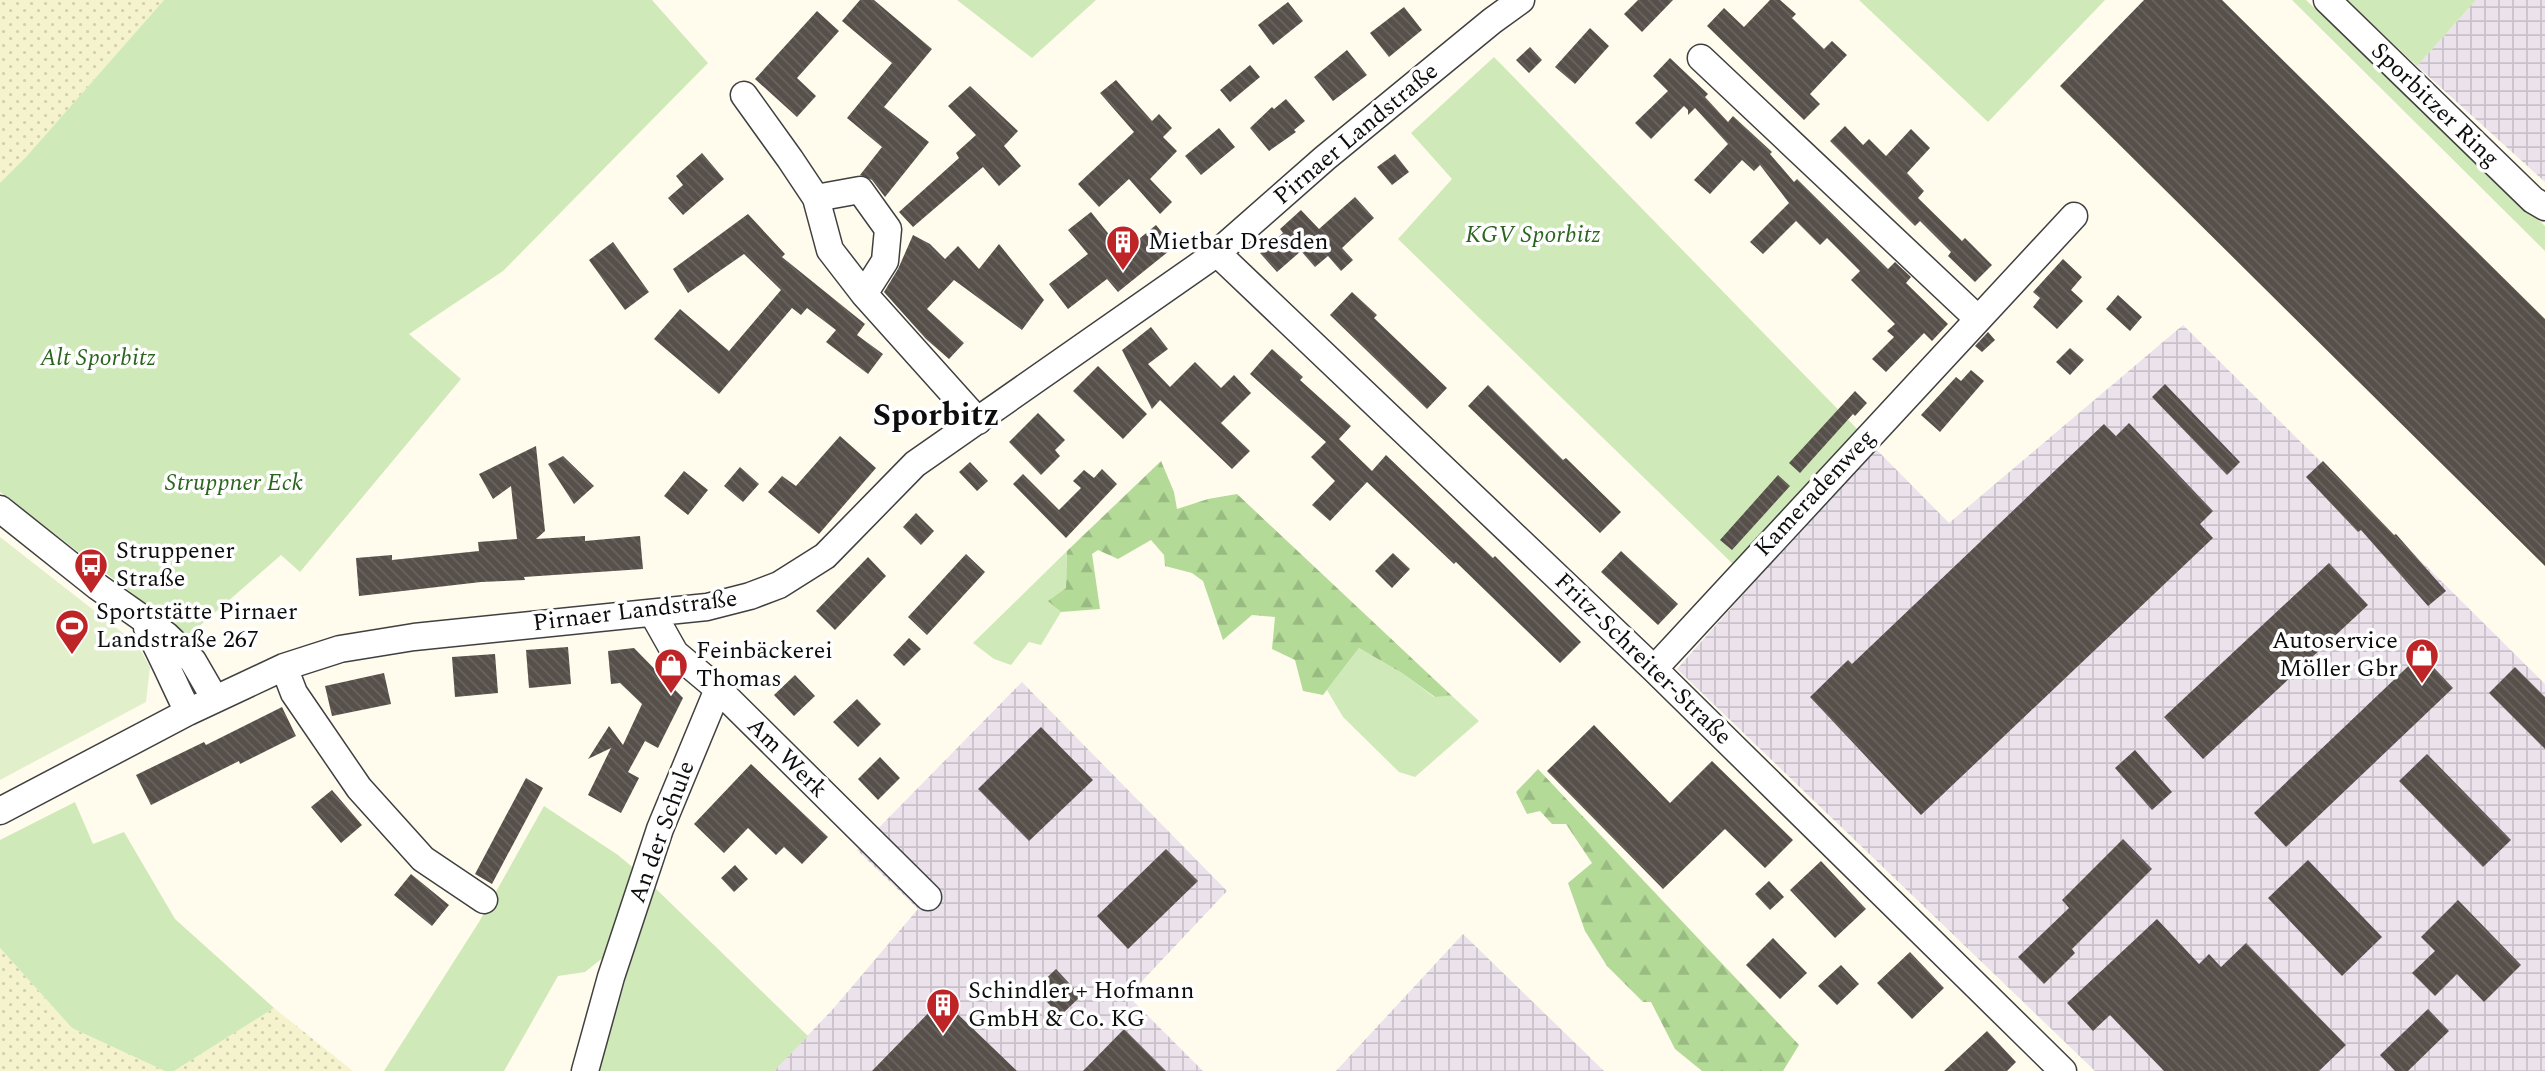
<svg xmlns="http://www.w3.org/2000/svg" width="2545" height="1071" font-family="Spectral,serif">
<style>
.industrial{fill:url(#industrial-grid)}
.farmland{fill:url(#farmland-dots)}
.grass{fill:#d0e9b8}
.forest{fill:url(#forest-firs)}
.pitch{fill:#e1f0ca}
.building{fill:url(#building-back-hatch)}
.lines{fill:none;stroke-linecap:round;stroke-linejoin:round}
.minor-casing{stroke:#404040;stroke-width:29}
.minor{stroke:#fff;stroke-width:26}
.labels{text-anchor:middle;dominant-baseline:central;stroke-width:7;stroke-linejoin:round;paint-order:stroke}
.street-label{font-size:24px;fill:#0d0d0d;stroke:#fff}
.park-label{font-size:24px;font-style:italic;fill:#2a651e;stroke:#fff}
.poi-label{font-size:24px;fill:#0d0d0d;stroke:#fff;text-anchor:start}
.district-label{font-size:32px;font-weight:bold;fill:#0d0d0d;stroke:#fff}
</style>
<defs>
<pattern id="industrial-grid" width="8" height="8" patternUnits="userSpaceOnUse" patternTransform="scale(1.75)"><rect width="8" height="8" fill="#ebe2ec"/><path d="M0 4h8M4 0v8" fill="none" stroke="#c8c1c9"/></pattern>
<pattern id="farmland-dots" width="8" height="8" patternUnits="userSpaceOnUse" patternTransform="scale(1.75)"><rect width="8" height="8" fill="#f5f3ce"/><path d="M2 2h.1M6 6h.1" fill="none" stroke="#d1cfb0" stroke-width="1.8" stroke-linecap="round"/></pattern>
<pattern id="forest-firs" width="22" height="20" patternUnits="userSpaceOnUse" patternTransform="scale(1.75)"><rect width="22" height="20" fill="#b3da97"/><path d="M5 1l3.5 6h-7zM16 11l3.5 6h-7z" fill="#99ba81"/></pattern>
<pattern id="building-back-hatch" width="6" height="6" patternUnits="userSpaceOnUse" patternTransform="scale(1.75)"><rect width="6" height="6" fill="#564f4a"/><path d="M-1 5l2 2M0 0l6 6M5-1l2 2" fill="none" stroke="#696460"/></pattern>
</defs>
<rect width="100%" height="100%" fill="#fffcee"/>
<path class="industrial" d="M2476 0H2545V182L2417 66Z
M2183 325 2545 684V1071H2095L1677 669 1874 447 1949 523Z
M1022 682 1227 891 1128 996 1203 1071H774L833 1009 918 909 857 850Z
M1463 934 1604 1071H1336Z"/>
<path class="farmland" d="M0 0H164L26 157 0 183Z
M0 948 72 1028 165 1071H0Z
M274 1008 353 1071H174Z"/>
<path class="grass" d="M164 0H652L708 63 503 271 409 334 461 379 300 572 281 555 188 636 0 492V183L26 157Z
M957 0H1096L1032 58Z
M1859 0H2105L1988 122Z
M2292 0H2306L2545 226V251Z
M2346 0H2476L2417 66Z
M1494 57 1864 436 1738 569 1398 239 1452 179 1411 133Z
M1067 551 1066 588 1049 601 1061 612 1041 645 1029 642 1011 665 994 659 973 643Z
M1359 648 1402 673 1434 697 1452 696 1479 721 1415 777 1399 772 1343 717 1327 690Z
M75 802 93 844 124 832 175 919 274 1008 174 1071H165L72 1028 0 948V840Z
M544 806 618 855 637 871 614 949 585 972 558 976 504 1071H384L479 922Z
M653 886 808 1036 774 1071H600L599 1067Z"/>
<path class="forest" d="M1161 461 1174 492 1177 509 1208 499 1237 494 1452 696 1435 697 1402 673 1359 648 1323 695 1303 691 1295 660 1272 649 1275 617 1252 615 1223 640 1203 581 1192 573 1165 566 1164 555 1151 540 1118 559 1098 550 1092 554 1100 609 1061 612 1048 601 1066 588 1067 551Z
M1538 769 1799 1045 1783 1071H1702L1675 1049 1651 1002H1643L1607 966 1585 931 1568 883 1592 863 1566 824H1552L1540 811 1527 814 1516 792Z"/>
<path class="pitch" d="M0 537 137 644 150 667 146 702 0 780Z"/>
<path class="building" d="M860 0H874L932 49 884 107 929 142 885 197 872 180 860 175 882 147 847 118 892 63 842 21Z
M1638 0H1673L1642 32 1624 14Z
M1770 0H1780L1796 14 1792 18 1824 49 1832 41 1847 55 1810 94 1820 104 1804 120 1707 26 1724 8 1744 27Z
M2144 0H2222L2545 319V566L2060 86Z
M1288 2 1303 21 1273 45 1258 25Z
M1404 7 1422 30 1389 57 1370 33Z
M817 11 839 31 797 78 816 96 797 117 755 79Z
M1590 28 1609 46 1575 84 1555 67Z
M1530 47 1542 60 1529 73 1516 60Z
M1347 50 1367 75 1333 101 1314 77Z
M1670 58 1708 94 1705 97 1728 122 1733 116 1772 152 1770 154 1794 182 1797 179 1888 269 1895 262 1911 277 1906 283 1948 324 1932 341 1924 333 1886 372 1872 359 1894 337 1887 331 1895 324 1851 280 1860 271 1827 238 1820 245 1796 221 1763 254 1750 242 1789 203 1760 165 1754 171 1742 160 1710 194 1694 180 1728 144 1695 108 1688 115V110L1684 106 1651 139 1635 123 1668 91 1653 76Z
M1250 65 1260 77 1230 102 1220 90Z
M1116 80 1152 121 1159 114 1172 128 1163 137 1177 151 1150 179 1172 202 1160 214 1129 179 1099 207 1078 184 1134 132 1100 93Z
M970 86 1018 131 1004 146 1021 166 999 186 983 167 913 227 899 212 959 158 956 153 976 135 948 106Z
M1286 99 1305 121 1294 130 1296 132 1269 151 1250 128 1272 107 1274 109Z
M1845 126 1863 145 1869 139 1886 156 1911 129 1930 148 1907 173 1924 191 1918 198 1962 241 1965 238 1992 265 1975 282 1948 256 1951 252 1920 221 1915 226 1830 141Z
M1219 128 1235 147 1201 175 1185 156Z
M702 153 724 179 683 215 668 198 683 185 676 176Z
M1395 154 1409 172 1392 185 1377 167Z
M1355 197 1374 218 1342 248 1353 260 1341 271 1328 256 1315 267 1301 251 1277 272 1260 253 1283 233 1280 229 1301 210 1319 229Z
M1091 212 1123 252 1156 225 1174 247 1118 292 1107 279 1068 309 1049 284 1088 254 1068 230Z
M748 214 785 254 782 257 865 324 857 335 883 354 868 374 826 342 836 330 807 308 801 315 792 308 719 394 654 339 680 309 729 351 781 290 744 254 688 293 673 269Z
M913 235 930 244 945 259 958 246 979 269 999 244 1044 300 1022 330 954 280 927 309 964 343 949 359 926 339 884 292 898 269Z
M613 242 649 292 625 310 589 260Z
M2063 259 2082 277 2071 290 2083 301 2057 329 2033 307 2040 298 2033 292Z
M1352 292 1377 315 1374 318 1447 388 1427 409 1330 315Z
M2118 295 2142 317 2130 331 2106 309Z
M1151 327 1168 349 1148 364 1170 387 1195 362 1221 388 1234 375 1251 393 1221 423 1250 451 1232 469 1160 400 1152 409 1122 350Z
M1988 332 1995 340 1982 352 1975 346Z
M2070 348 2084 360 2070 375 2056 362Z
M1272 349 1303 377 1300 380 1351 426 1339 439 1372 471 1386 455 1493 558 1495 556 1581 642 1560 663 1456 562 1454 564 1367 482 1330 521 1312 505 1335 481 1311 457 1326 442 1250 374Z
M1098 366 1147 414 1123 439 1073 391Z
M1971 370 1984 381 1940 432 1921 415 1956 377 1961 381Z
M2165 384 2240 462 2227 475 2152 397Z
M1488 385 1563 460 1566 458 1621 512 1600 533 1468 406Z
M1855 391 1867 403 1855 416 1853 414 1800 473 1789 463Z
M1038 413 1065 440 1055 450 1060 456 1041 475 1009 442Z
M2129 423 2213 511 2200 524 2213 538 1921 815 1810 697 1848 660 1852 664 2104 424 2116 436Z
M840 436 876 468 819 534 768 492 782 476 796 486Z
M536 446 545 531 536 539 585 536V541L640 536 643 569 524 577 525 580 481 582 359 596 356 558 392 555V560L479 551 478 542 517 539 511 486 493 499 479 474Z
M563 456 594 486 574 504 548 464Z
M2323 461 2394 535 2396 534 2446 591 2428 606 2361 530 2358 532 2306 477Z
M970 462 988 481 977 491 959 472Z
M740 467 759 484 743 502 724 486Z
M1102 469 1117 484 1066 538 1013 484 1023 474 1059 510 1081 488 1073 481 1084 470 1094 478Z
M684 471 708 490 688 515 664 496Z
M1778 475 1790 486 1732 550 1720 540Z
M916 513 934 531 921 545 903 527Z
M1621 551 1678 604 1658 625 1601 572Z
M1393 553 1410 569 1392 588 1375 571Z
M966 554 985 572 927 635 908 617Z
M868 557 886 576 835 630 816 611Z
M2329 563 2368 605 2203 759 2164 717Z
M909 638 921 649 904 666 893 655Z
M568 647 571 684 529 688 526 650Z
M634 648 683 698 658 748 645 741 628 772 639 778 621 813 588 795 611 748 588 759 609 726 623 745 642 704 620 683 611 684 608 651Z
M495 654 498 693 455 697 452 657Z
M2421 654 2453 688 2286 847 2254 813Z
M2515 667 2545 697V749L2489 693Z
M384 673 391 704 332 716 325 686Z
M795 675 815 696 794 716 774 695Z
M857 699 881 724 858 747 833 722Z
M282 707 296 736 240 764 239 761 151 805 136 775 204 742 206 745Z
M1594 725 1670 803 1712 761 1793 840 1765 868 1725 829 1663 889 1547 771Z
M1041 727 1093 780 1029 841 978 789Z
M2135 750 2172 792 2152 810 2115 768Z
M2427 754 2511 840 2483 867 2399 781Z
M880 757 900 778 878 800 858 779Z
M751 764 828 837 802 864 784 847 776 855 748 828 724 853 694 824Z
M526 778 543 788 492 884 475 874Z
M332 790 362 825 341 843 311 807Z
M2123 839 2152 869 2072 949 2075 953 2044 984 2018 957 2069 908 2062 900Z
M1166 849 1198 881 1128 949 1097 916Z
M2308 860 2382 937 2342 976 2268 898Z
M1821 861 1866 909 1835 938 1790 890Z
M735 865 748 879 734 892 721 878Z
M411 874 449 905 432 926 394 895Z
M1769 881 1784 897 1770 910 1755 894Z
M2458 900 2521 965 2484 1002 2457 974 2435 996 2412 973 2435 951 2421 937Z
M2157 919 2199 964 2209 954 2221 967 2246 943 2346 1045 2319 1071H2164L2110 1015 2093 1031 2067 1003Z
M1773 938 1807 973 1780 999 1746 965Z
M1910 952 1944 988 1912 1019 1877 983Z
M1841 965 1859 984 1837 1005 1818 986Z
M1056 969 1081 996 1060 1016 1035 989Z
M942 999 1017 1071H872Z
M2428 1009 2449 1031 2408 1071H2395L2380 1055Z
M1124 1029 1166 1071H1083Z
M1987 1031 2016 1062 2007 1071H1944Z"/>
<g class="lines">
<g class="minor-casing">
<path id="minor" d="M2327 0 2533 200 2545 207
M1701 58 1977 318
M744 95 790 159 816 198 830 250 864 294 978 421
M816 198 860 190 888 229 885 261 864 294
M1217 253 1654 669 2063 1071
M0 509 98 587 166 635 193 661 215 699
M653 614 675 653 718 689 928 897
M147 628C162 655 174 684 188 712
M284 667 294 693 359 788 423 859 484 900
M1654 669 2074 216
M0 811 188 712 284 667 340 649 414 637 707 607 750 596 779 585 825 556 915 464 1217 253 1325 158 1492 21 1521 0
M585 1071 611 977 660 829 718 689"/>
</g>
<use href="#minor" class="minor"/>
</g>
<defs>
<g id="building-pin" transform="scale(1.75)"><path d="M0 17L-7.5 6A9.5 9.5 0 1 1 7.5 6Z" fill="#be2527" stroke="#fff"/><path d="M-4-6H4V6H1V3H-1V6H-4ZM-2.5-4.3h1.7v1.8h-1.7ZM.8-4.3h1.7v1.8H.8ZM-2.5-1h1.7V.8h-1.7ZM.8-1h1.7V.8H.8Z" fill="#fff"/></g>
<g id="bus-pin" transform="scale(1.75)"><path d="M0 17L-7.5 6A9.5 9.5 0 1 1 7.5 6Z" fill="#be2527" stroke="#fff"/><path d="M-5-6H5V4H4V6H2V4H-2V6H-4V4H-5ZM-3.5-4V0h7V-4ZM-3.5 1.2v1.5H-2V1.2ZM2 1.2v1.5H3.5V1.2Z" fill="#fff"/></g>
<g id="stadium-pin" transform="scale(1.75)"><path d="M0 17L-7.5 6A9.5 9.5 0 1 1 7.5 6Z" fill="#be2527" stroke="#fff"/><path d="M0-5a6.5 5 0 1 0 0 10a6.5 5 0 1 0 0-10ZM-3.5-1.8h7v3.6h-7Z" fill="#fff"/></g>
<g id="shop-pin" transform="scale(1.75)"><path d="M0 17L-7.5 6A9.5 9.5 0 1 1 7.5 6Z" fill="#be2527" stroke="#fff"/><path d="M-5-2.5h2.3a2.7 3.5 0 0 1 5.4 0H5L5.5 6h-11ZM-1.5-2.5h3a1.5 2.3 0 0 0-3 0Z" fill="#fff"/></g>
</defs>
<g fill-rule="evenodd">
<use href="#building-pin" x="1123" y="242"/>
<use href="#bus-pin" x="91" y="565"/>
<use href="#stadium-pin" x="72" y="626"/>
<use href="#shop-pin" x="2422" y="655"/>
<use href="#shop-pin" x="671" y="665"/>
<use href="#building-pin" x="943" y="1005"/>
</g>
<g class="labels">
<g class="street-label">
<text transform="translate(2435 105) rotate(44)">Sporbitzer Ring</text>
<text transform="translate(1356 134) rotate(-40)">Pirnaer Landstraße</text>
<text transform="translate(1815 493) rotate(-47)">Kameradenweg</text>
<text transform="translate(635 611) rotate(-7)">Pirnaer Landstraße</text>
<text transform="translate(1643 659) rotate(44)">Fritz-Schreiter-Straße</text>
<text transform="translate(787 758) rotate(45)">Am Werk</text>
<text transform="translate(662 832) rotate(-70)">An der Schule</text>
</g>
<g class="park-label">
<text x="1533" y="235">KGV Sporbitz</text>
<text x="98" y="358">Alt Sporbitz</text>
<text x="234" y="483">Struppner Eck</text>
</g>
<g class="poi-label">
<text x="1148" y="242">Mietbar Dresden</text>
<text x="116" y="551">Struppener<tspan x="116" dy="28">Straße</tspan></text>
<text x="96" y="612">Sportstätte Pirnaer<tspan x="96" dy="28">Landstraße 267</tspan></text>
<text x="2398" y="641" text-anchor="end">Autoservice<tspan x="2398" dy="28">Möller Gbr</tspan></text>
<text x="696" y="651">Feinbäckerei<tspan x="696" dy="28">Thomas</tspan></text>
<text x="968" y="991">Schindler + Hofmann<tspan x="968" dy="28">GmbH &amp; Co. KG</tspan></text>
</g>
<g class="district-label">
<text x="936" y="415">Sporbitz</text>
</g>
</g>
</svg>
